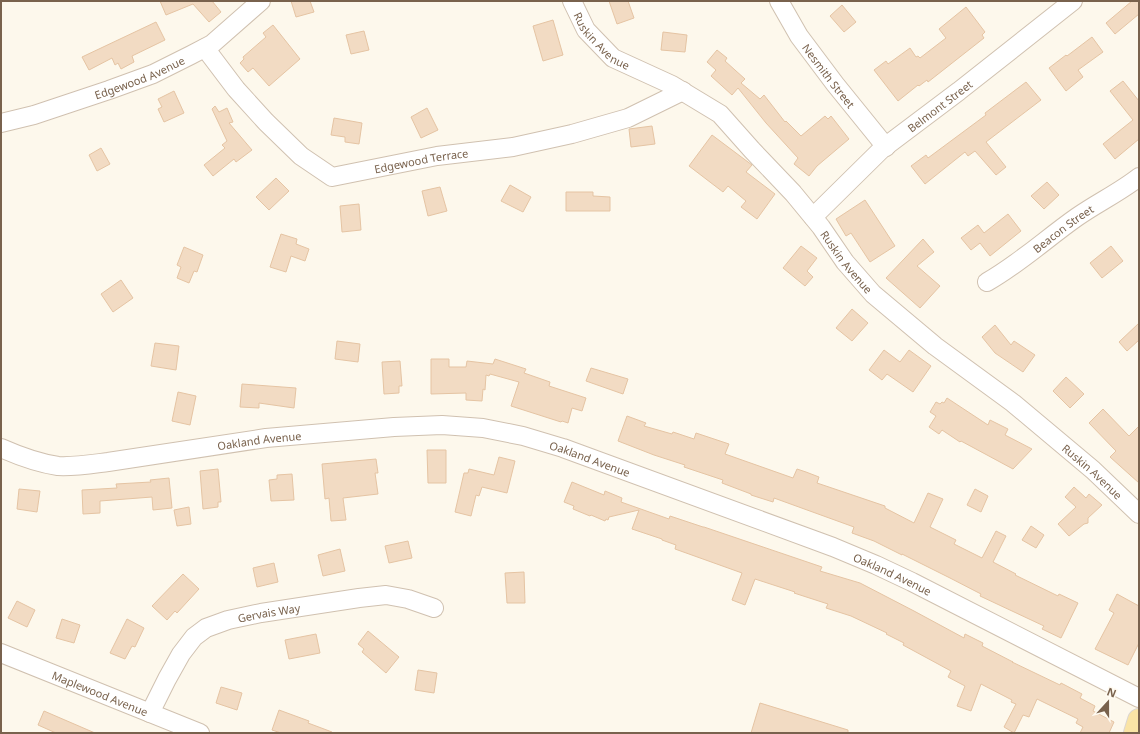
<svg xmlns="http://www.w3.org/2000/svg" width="1140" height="734" font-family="'Noto Sans',sans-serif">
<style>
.building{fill:#f2dbc3;stroke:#e5c4a3}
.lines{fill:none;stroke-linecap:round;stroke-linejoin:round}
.street-casing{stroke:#d0c1b0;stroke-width:20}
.primary-casing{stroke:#dcd6d1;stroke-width:24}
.street{stroke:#fff;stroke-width:18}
.primary{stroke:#fae4a5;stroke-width:22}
.labels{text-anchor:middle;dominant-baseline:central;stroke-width:3;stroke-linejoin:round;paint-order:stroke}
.street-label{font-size:11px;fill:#79624d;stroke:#fffbf2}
</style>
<rect width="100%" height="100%" fill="#fdf8ec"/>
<path class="building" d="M160 1H212L221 12 209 22 193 4 166 15Z
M291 1H310L314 12 296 17Z
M609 1H628L634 18 617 24Z
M1132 1H1139V14L1115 34 1106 23Z
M842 5 856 22 844 32 830 16Z
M966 7 985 32 982 35 984 38 928 82 927 80 919 86 918 85 898 101 874 70 886 61 888 64 910 48 916 57 918 56 920 58 946 38 939 29Z
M553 20 563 55 543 61 533 26Z
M156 22 165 40 132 56 134 62 121 69 118 63 115 65 112 58 89 70 82 57Z
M273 25 300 59 269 86 253 68 248 72 240 63 244 59 243 57 266 37 263 33Z
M364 31 369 50 351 54 346 35Z
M663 32 687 35 685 52 661 50Z
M1092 37 1103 52 1078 70 1083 77 1066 91 1049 68 1066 55 1067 56Z
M717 50 727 58 725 61 745 79 741 83 760 99 764 95 785 122 786 121 801 136 825 116 828 119 831 116 849 139 817 166 809 176 794 164 798 158 766 123 738 88 732 95 711 76 716 70 707 62Z
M1123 81 1139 101V139L1115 159 1103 144 1133 120 1110 91Z
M1026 82 1041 100 986 142 1006 167 996 175 975 151 968 156 965 152 925 184 911 166 926 155 928 158 986 115 985 113Z
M174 91 184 113 164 122 158 109 162 107 158 99Z
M215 106 219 112 227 108 233 122 229 123 252 150 236 162 234 159 213 176 204 165 225 148 222 145 227 141 212 109Z
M427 108 438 130 421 138 411 117Z
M334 118 362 123 359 144 345 142V137L331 135Z
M652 126 655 144 631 147 629 129Z
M712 135 752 165 746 172 775 194 757 219 741 207 746 201 728 186 723 192 689 166Z
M101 148 110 164 97 171 89 155Z
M276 178 289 191 269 210 256 197Z
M1047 182 1059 195 1044 209 1031 196Z
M510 185 531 197 523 212 501 201Z
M440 187 447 211 428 216 422 191Z
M566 192H593V196L610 197V211H566Z
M865 200 895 246 870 262 851 233 846 236 836 219Z
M359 204 361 230 342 232 340 206Z
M1008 214 1021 231 990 256 980 243 971 250 961 238 978 225 984 233Z
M281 234 297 239 296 244 309 249 305 261 291 256 286 272 270 267Z
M923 239 934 252 917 266 940 286 920 308 886 278Z
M801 246 817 258 807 271 813 277 805 286 783 268Z
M1111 246 1123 261 1102 278 1090 263Z
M184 247 203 255 197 272 194 271 189 283 177 278 181 267 177 265Z
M121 280 133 298 113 312 101 294Z
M852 309 868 323 852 341 836 328Z
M1139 323V340L1127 351 1119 342Z
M995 325 1011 345 1014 341 1035 355 1023 372 995 353 982 337Z
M337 341 360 344 358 362 335 359Z
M155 343 179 346 176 370 151 366Z
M884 350 900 362 909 350 931 366 913 392 887 374 882 380 869 370Z
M431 359H449V367H466L467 361 493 364 495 359 526 369 524 373 550 382 549 386 586 398 582 411 572 408 568 423 562 421 561 422 511 406 519 382 490 374 489 376 486 375 485 390 483 389 482 401 466 400V393L431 394Z
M400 361 402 386H399V393L384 394 382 362Z
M591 368 628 379 623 394 586 381Z
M1066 377 1084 394 1070 408 1053 391Z
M242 384 296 388 294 408 259 403V408L240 407Z
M178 392 196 396 190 425 172 421Z
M947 398 988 425 990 420 1008 429 1005 435 1032 449 1013 469 961 441 960 442 942 430 939 434 929 427 936 416 930 412 936 402 940 404 942 402 944 403Z
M1103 409 1129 436 1139 426V483L1110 457 1116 451 1089 423Z
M627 416 646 423 644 426 672 434 673 432 694 439 696 433 729 444 725 454 793 478 797 469 806 472 819 477 817 483 885 506V508L914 523 928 493 943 499 930 527 956 540 954 544 982 558 996 531 1006 536 993 562 1016 574 1015 575 1058 596 1059 594 1078 603 1061 638 1042 629 1044 626 980 596 981 594 950 578 902 554V555L874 541 852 533 854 527 774 498 773 502 751 495V494L722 483 723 480 684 467 685 465 654 455 618 441Z
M427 450H446V483H428Z
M499 457 515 461 507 493 482 487 479 496 476 495 471 516 455 512 464 473H468L469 469 494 475Z
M376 459 378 473H375L378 494 343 498 346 520 331 521 329 498 325 499 322 464Z
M218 469 221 502H218V507L203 509 200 471Z
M292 474 294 500 271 501 269 480 277 479V475Z
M169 478 172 508 153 510 152 497 100 501V513L83 514 82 490 117 488 116 484 151 482 150 480Z
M572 482 604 495 605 491 622 498 621 502 669 519 670 516 703 527H704L822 567 820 571 860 583 914 611 964 638 965 634 983 643 982 646 1013 662H1012L1060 685 1061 683 1082 694 1080 698 1095 706 1093 711 1114 722 1109 733H1080L1083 727 1076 723 1078 719 1037 699 1029 717 1023 715 1014 733 1004 727 1016 704 1011 702 1012 700 981 684 971 711 957 706 965 686 948 677 951 671 903 645 904 643 886 634 887 633 851 616 826 608 828 604 794 593 795 592 755 579 745 605 732 600 742 573 675 549 676 545 662 540V539L632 529 639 510 609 517 608 520 606 519 605 521 591 515 590 516 573 509 574 506 564 502Z
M1074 487 1086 498 1089 494 1102 505 1088 518V523L1084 524 1069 536 1058 524 1076 507 1065 497Z
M19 489 40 491 37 512 17 509Z
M975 489 988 496 981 512 967 505Z
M189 507 191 524 177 526 174 510Z
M1031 526 1044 535 1036 548 1022 540Z
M408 541 412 558 389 563 385 546Z
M340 549 345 571 323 576 318 555Z
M274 563 278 582 257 587 253 568Z
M524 572 525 603H507L505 573Z
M183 574 199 589 177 613 175 611 167 620 152 606Z
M1117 594 1139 606V643L1128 665 1095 649 1114 613 1109 610Z
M17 601 35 610 27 627 8 618Z
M62 619 80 625 74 643 56 638Z
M127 619 144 628 135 647 132 646 125 659 110 653Z
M368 631 399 657 386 673 362 652 364 649 358 644Z
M316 634 320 653 289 659 285 640Z
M418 670 437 673 434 693 415 690Z
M221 687 242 693 237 710 216 703Z
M760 703 848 730V733H751Z
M279 710 309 721 308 723 332 732 331 733H281L272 730Z
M44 711 95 733H56L38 725Z"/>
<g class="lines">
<g class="street-casing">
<g id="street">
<path id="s1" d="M572 1 586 30 613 58 672 85 720 114 752 150 793 193 821 227 845 262 873 294 935 346 1013 403 1093 470 1139 514"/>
<path id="s2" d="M779 1 799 36 835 84 886 147"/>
<path id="s3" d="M205 48 236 89 266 122 301 156 332 177 437 156 513 147 572 134 628 118 683 91"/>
<path id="s4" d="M1 123 34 115 109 90 153 74 191 55 212 44 261 1"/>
<path id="s5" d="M813 217 882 149 959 91 1073 1"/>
<path id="s6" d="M987 282C1019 264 1047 238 1077 217 1097 203 1120 192 1139 177"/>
<path id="s7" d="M1 448C19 456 38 463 58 466 74 467 92 464 108 462L266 438 394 427 442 425 483 428 523 436 563 448 833 547 876 565 912 582 1139 698"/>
<path id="s8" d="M1 653 200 733"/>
<path id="s9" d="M150 713 167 679 181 654 194 637 206 628 228 620 261 613 359 598 386 595 408 599 434 608"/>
</g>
</g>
<g class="primary-casing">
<path id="primary" d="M1135 733 1139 720"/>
</g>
<use href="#street" class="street"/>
<use href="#primary" class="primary"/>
</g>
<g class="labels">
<g class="street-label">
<text stroke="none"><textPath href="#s1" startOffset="51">Ruskin Avenue</textPath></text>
<text stroke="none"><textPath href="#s2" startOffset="90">Nesmith Street</textPath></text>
<text stroke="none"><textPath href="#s4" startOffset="146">Edgewood Avenue</textPath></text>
<text stroke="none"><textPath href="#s5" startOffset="169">Belmont Street</textPath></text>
<text stroke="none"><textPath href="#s3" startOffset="273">Edgewood Terrace</textPath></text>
<text stroke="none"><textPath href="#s6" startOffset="93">Beacon Street</textPath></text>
<text stroke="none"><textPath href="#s1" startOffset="387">Ruskin Avenue</textPath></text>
<text stroke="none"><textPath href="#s7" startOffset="263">Oakland Avenue</textPath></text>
<text stroke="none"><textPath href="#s7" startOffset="599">Oakland Avenue</textPath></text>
<text stroke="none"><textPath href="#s1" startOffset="711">Ruskin Avenue</textPath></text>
<text stroke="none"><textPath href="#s7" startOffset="923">Oakland Avenue</textPath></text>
<text stroke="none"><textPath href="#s9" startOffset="168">Gervais Way</textPath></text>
<text stroke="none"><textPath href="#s8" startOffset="107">Maplewood Avenue</textPath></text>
</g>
</g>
<rect width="1140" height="734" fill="none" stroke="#79624d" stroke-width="4"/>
<g transform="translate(1108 702) rotate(21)" stroke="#fffbf2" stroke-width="3" paint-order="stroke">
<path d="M0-3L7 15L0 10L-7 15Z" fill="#79624d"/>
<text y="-6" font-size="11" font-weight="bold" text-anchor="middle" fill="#79624d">N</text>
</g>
</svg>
